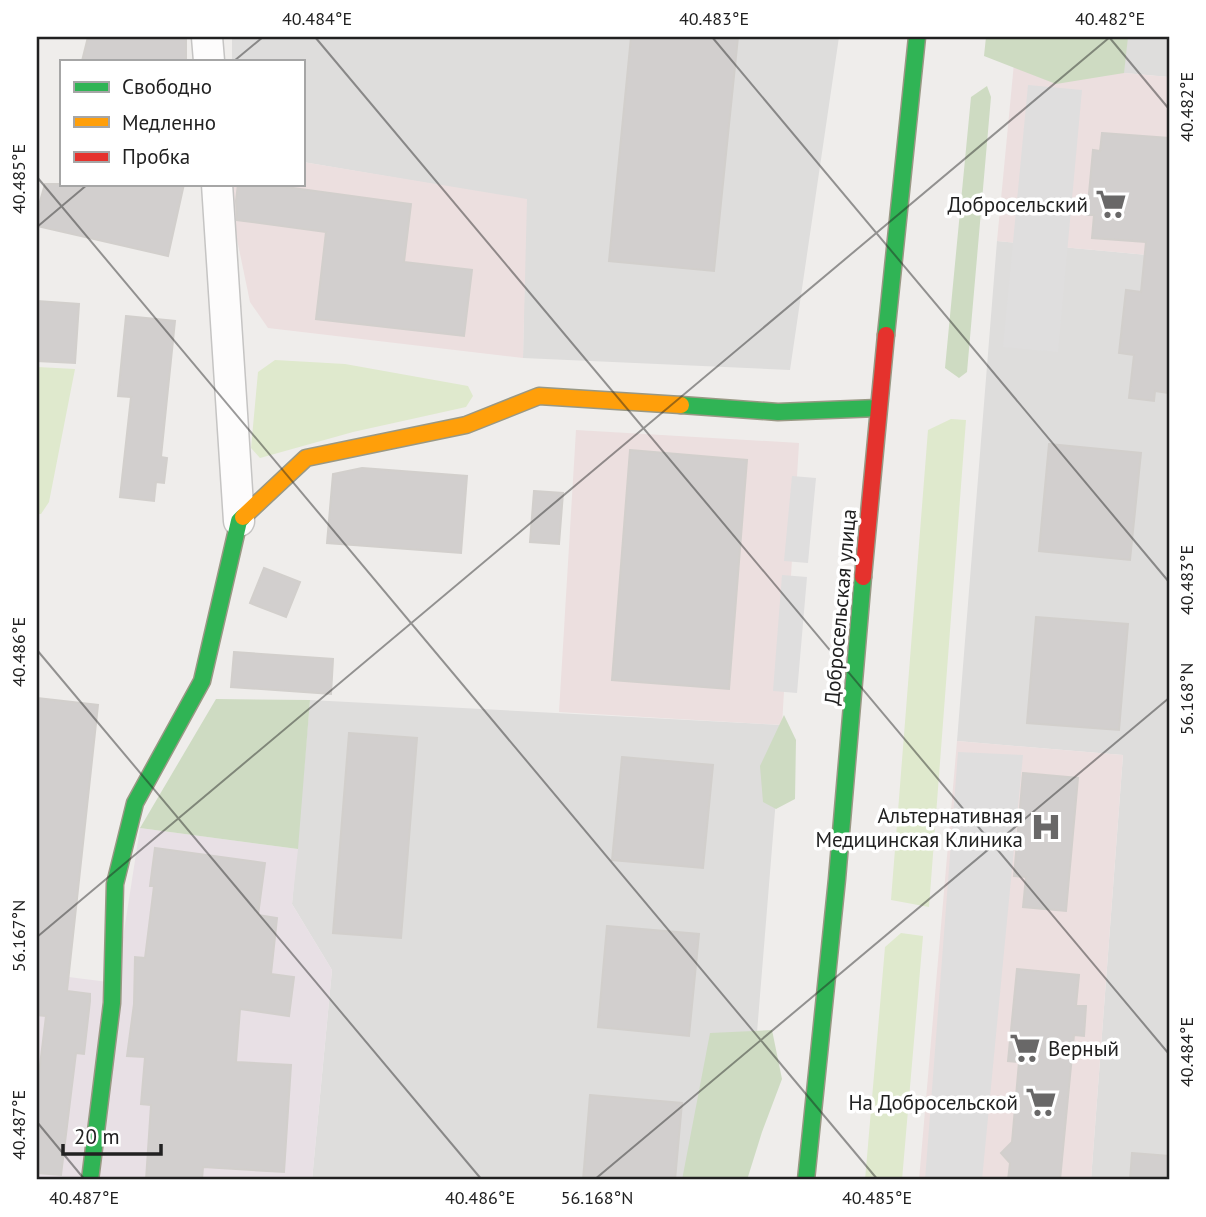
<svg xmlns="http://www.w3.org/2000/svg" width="1206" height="1217" font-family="'PT Sans',sans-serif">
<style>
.residential{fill:#dedddc}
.commercial{fill:#ecdfdf}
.industrial{fill:#e8e0e5}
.grass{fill:#dfe9cd}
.forest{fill:#cedbc2}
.parking{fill:#dfdede}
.building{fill:#d2cfce;stroke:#d2cfcc;stroke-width:2}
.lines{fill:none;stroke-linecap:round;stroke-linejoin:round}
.street-casing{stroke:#c5c4c3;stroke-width:33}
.fast-casing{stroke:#999884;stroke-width:19}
.slow-casing{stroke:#999884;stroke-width:19}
.jam-casing{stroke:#999884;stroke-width:19}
.street{stroke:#fdfcfc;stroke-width:30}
.fast{stroke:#30b455;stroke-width:16}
.slow{stroke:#ff9f0a;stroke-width:16}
.jam{stroke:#e5322d;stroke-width:16}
.ticks{fill:none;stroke:#212121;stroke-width:2;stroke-opacity:0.45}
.labels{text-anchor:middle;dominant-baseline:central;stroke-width:7;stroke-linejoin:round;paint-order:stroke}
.poi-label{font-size:21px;fill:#212121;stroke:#fff;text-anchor:end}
.street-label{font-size:21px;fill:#212121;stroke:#fff}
.neatline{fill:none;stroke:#212121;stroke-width:2.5}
.ticks-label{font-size:18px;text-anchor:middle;fill:#212121}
</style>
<rect width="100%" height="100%" fill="#efedeb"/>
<path class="residential" d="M232 37H839L790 370 523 358 526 200 303 162V61H232Z
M1016 37H1169V77L1014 63Z
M997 241 1169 257V1180H1091L1123 755 957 741Z
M310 700 782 725 745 1180H312L332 970 292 904Z"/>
<path class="commercial" d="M1014 63 1169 77V257L997 241Z
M303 162 527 199 523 358 268 328 250 302 233 220V184H303Z
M576 430 799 443 782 725 559 712Z
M957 741 1123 755 1091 1180H919Z"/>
<path class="industrial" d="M140 828 298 849 292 904 332 970 312 1180H37V973L116 983Z"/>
<path class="grass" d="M275 360 345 364 468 386 473 396 466 407 353 432 260 458 251 448 258 372Z
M37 367 75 369 49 502 41 514H37Z
M951 419 966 420 929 907 891 900 928 430Z
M901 933 923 936 902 1180H865L885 947Z"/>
<path class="forest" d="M986 37H1128L1124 73 1056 84 984 56Z
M987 86 991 97 967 372 959 378 945 368 971 97Z
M216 699 310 700 298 849 140 828Z
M784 715 796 740 795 799 776 809 763 802 760 766Z
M772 1030 782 1079 762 1132 747 1180H682L710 1033Z"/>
<path class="parking" d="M1028 85 1082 90 1058 352 1003 347Z
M792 476 816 478 808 563 784 561Z
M782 575 807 577 797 693 773 691Z
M958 752 1023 755 982 1180H925Z"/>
<path class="building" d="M88 37H186V61H82Z
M631 37H738L714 271 609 261Z
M1102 133 1169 138V393L1155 391 1154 401 1129 398 1134 355 1119 353 1126 290 1141 292 1146 242 1092 238 1094 215H1087L1093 150 1100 151Z
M45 184H184L168 256 37 226V212Z
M238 184H264L411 204 404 262 472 270 464 336 316 319 326 232 237 220 236 201Z
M37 301 79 304 75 363 37 361Z
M126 316 175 321 161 457 167 458 164 483 156 482 154 501 120 497 131 397 118 396Z
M1049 444 1141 453 1130 560 1039 551Z
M630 450 747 460 729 689 612 680Z
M362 468 467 476 461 553 327 543 333 474Z
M534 491 563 493 559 544 530 542Z
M264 568 300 582 286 617 250 603Z
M1036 617 1128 624 1119 730 1027 723Z
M234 652 333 659 331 694 231 687Z
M37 698 98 705 67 991 90 994V1001L84 1054 76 1053 61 1175 37 1173V1090L46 1016 37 1015Z
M349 733 417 738 401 938 333 933Z
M622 757 713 765 703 868 612 860Z
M1023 773 1078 778 1066 911 1023 907 1026 877 1014 876Z
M155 848 265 863 258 915 277 918 271 974 294 977 289 1016 240 1009 236 1062 291 1065 284 1172 203 1167 202 1180H146L151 1105 141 1104 145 1057 127 1056 134 1004 135 957 145 958 154 886H150Z
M607 926 699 934 689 1036 598 1027Z
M1017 969 1079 975 1076 1006H1086L1084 1036 1074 1035 1060 1180H1008L1010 1163 1001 1153 1012 1142 1019 1062 1008 1061Z
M590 1095 682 1103 675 1180H583Z
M1132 1153 1169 1156V1180H1130Z"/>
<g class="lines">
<g class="street-casing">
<path id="street" d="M207 37 209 61
M217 184 239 521"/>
</g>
<g class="fast-casing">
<path id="fast" d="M886 335 917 37
M681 405 778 412 878 408
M90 1180 112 1003 115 884 135 803 202 681 239 521 243 517
M806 1180 837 879 863 577"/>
</g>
<g class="slow-casing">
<path id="slow" d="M243 517 306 458 466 425 539 396 681 405"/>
</g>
<g class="jam-casing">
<path id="jam" d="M863 577 886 335"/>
</g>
<use href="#street" class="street"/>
<use href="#fast" class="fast"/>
<use href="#slow" class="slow"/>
<use href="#jam" class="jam"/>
</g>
<path class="ticks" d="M315 37 1169 1054M712 37 1169 582M1109 37 1169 109M234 61 263 37M37 177 878 1180M37 227 88 184M37 650 482 1180M37 937 1110 37M37 1122 85 1180M594 1180 1169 698"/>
<defs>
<g id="supermarket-bare" transform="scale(2.415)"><path d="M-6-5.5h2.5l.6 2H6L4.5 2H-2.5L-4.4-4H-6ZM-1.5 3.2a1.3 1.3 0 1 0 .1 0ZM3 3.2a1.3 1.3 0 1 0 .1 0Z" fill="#696868" stroke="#fff" stroke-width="2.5" paint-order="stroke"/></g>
<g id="hospital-bare" transform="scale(2.415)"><path d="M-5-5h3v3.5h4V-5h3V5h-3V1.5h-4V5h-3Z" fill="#696868" stroke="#fff" stroke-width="2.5" paint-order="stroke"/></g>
</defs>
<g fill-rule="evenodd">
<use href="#supermarket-bare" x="1111" y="204"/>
<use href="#hospital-bare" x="1046" y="827"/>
<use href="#supermarket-bare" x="1025" y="1048"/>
<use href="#supermarket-bare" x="1041" y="1102"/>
</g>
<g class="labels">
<g class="poi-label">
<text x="1088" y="204">Добросельский</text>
<text x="1023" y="815">Альтернативная<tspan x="1023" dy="24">Mедицинская Kлиника</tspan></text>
<text x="1048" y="1048" text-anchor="start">Верный</text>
<text x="1018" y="1102">На Добросельской</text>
</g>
<g class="street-label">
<text transform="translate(840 607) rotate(-85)">Добросельская улица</text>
</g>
</g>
<rect width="1206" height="1217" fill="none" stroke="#ffffff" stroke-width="77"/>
<rect x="60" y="60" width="245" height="126" fill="#ffffff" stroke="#a6a6a6" stroke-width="2"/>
<rect x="74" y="82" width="35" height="10" fill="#30b455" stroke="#a6a6a6" stroke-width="2"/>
<text x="122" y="94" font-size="21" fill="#212121">Свободно</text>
<rect x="74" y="117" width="35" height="10" fill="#ff9f0a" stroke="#a6a6a6" stroke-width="2"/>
<text x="122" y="130" font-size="21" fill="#212121">Медленно</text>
<rect x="74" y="152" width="35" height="10" fill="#e5322d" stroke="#a6a6a6" stroke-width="2"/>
<text x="122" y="164" font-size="21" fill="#212121">Пробка</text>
<path d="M63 1144v10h98v-10" fill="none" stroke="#212121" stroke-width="3.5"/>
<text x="74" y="1144" font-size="21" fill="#212121" stroke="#ffffff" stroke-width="5" paint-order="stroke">20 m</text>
<rect x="38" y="38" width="1130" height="1140" class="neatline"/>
<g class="ticks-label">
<text x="317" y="25">40.484°E</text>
<text x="714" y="25">40.483°E</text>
<text x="1110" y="25">40.482°E</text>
<text transform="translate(1187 107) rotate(-90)" y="6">40.482°E</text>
<text transform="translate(19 179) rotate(-90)" y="6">40.485°E</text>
<text transform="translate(1187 580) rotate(-90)" y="6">40.483°E</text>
<text transform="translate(19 652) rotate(-90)" y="6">40.486°E</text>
<text transform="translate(1187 699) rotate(-90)" y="6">56.168°N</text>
<text transform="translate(19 936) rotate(-90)" y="6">56.167°N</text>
<text transform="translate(1187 1052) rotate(-90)" y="6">40.484°E</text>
<text transform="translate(19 1125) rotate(-90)" y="6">40.487°E</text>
<text x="84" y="1204">40.487°E</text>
<text x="480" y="1204">40.486°E</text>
<text x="597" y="1204">56.168°N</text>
<text x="877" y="1204">40.485°E</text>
</g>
</svg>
